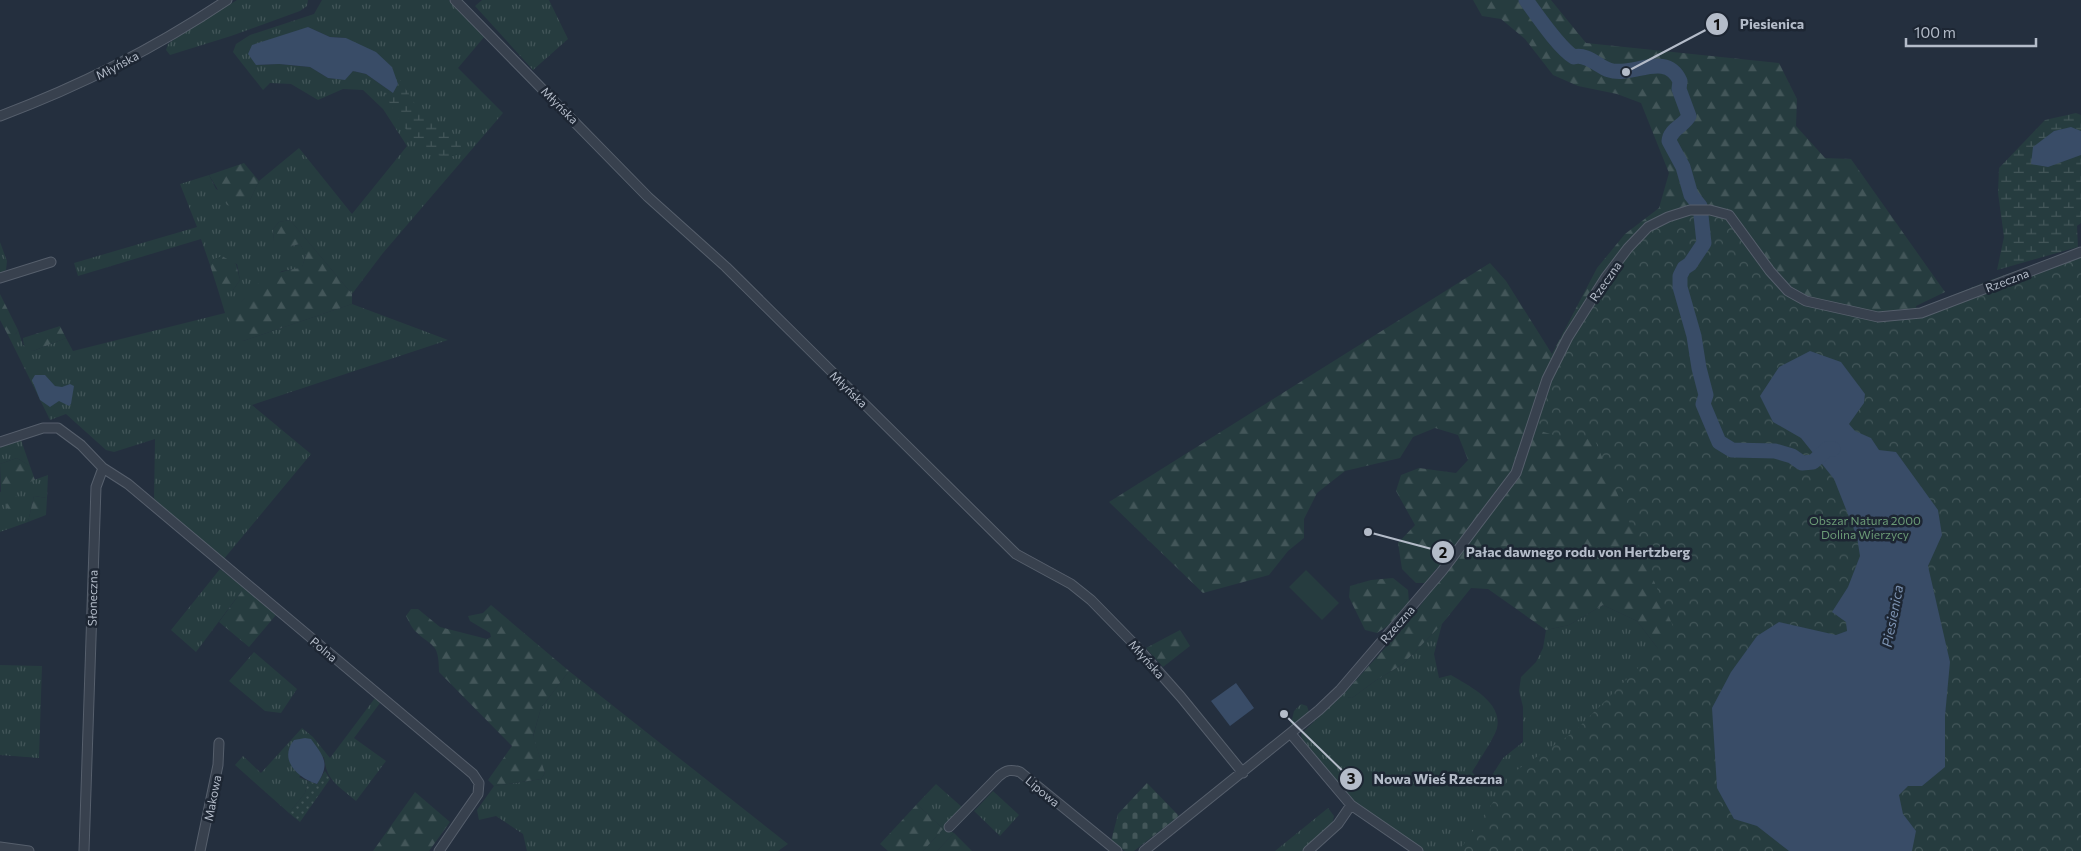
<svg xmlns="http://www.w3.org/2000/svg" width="2081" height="851" font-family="Commissioner,sans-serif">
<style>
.grass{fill:url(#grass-tufts);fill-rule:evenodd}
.forest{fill:url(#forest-firs)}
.wetland{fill:url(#wetland-marsh)}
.cemetery{fill:url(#cemetery-stones)}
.park{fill:url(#park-crowns)}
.garden{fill:url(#garden-dots)}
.pitch{fill:#263c3f}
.water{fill:#394c67}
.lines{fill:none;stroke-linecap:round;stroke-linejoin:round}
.river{stroke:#394c67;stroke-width:15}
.minor-casing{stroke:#565f6c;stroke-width:11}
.minor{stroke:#38414e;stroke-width:9}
.labels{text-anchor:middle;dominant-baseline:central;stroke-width:5;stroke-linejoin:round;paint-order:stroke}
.street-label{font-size:12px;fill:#b4bcc9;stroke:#1d2633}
.park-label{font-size:12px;fill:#6b9a76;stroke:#1d2633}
.water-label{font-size:14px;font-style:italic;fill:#7c92b1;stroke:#1d2633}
.leader{fill:none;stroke:#b4bcc9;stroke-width:2}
.callout-dot{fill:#b4bcc9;stroke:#1d2633;stroke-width:2}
.mark-label{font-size:15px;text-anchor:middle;font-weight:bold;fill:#111}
.callout-label{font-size:14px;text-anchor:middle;font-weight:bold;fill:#b4bcc9;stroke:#1d2633;stroke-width:5;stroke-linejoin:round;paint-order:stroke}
</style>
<defs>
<pattern id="grass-tufts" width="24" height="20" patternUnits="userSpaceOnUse" patternTransform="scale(1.25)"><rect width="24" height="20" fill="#263c3f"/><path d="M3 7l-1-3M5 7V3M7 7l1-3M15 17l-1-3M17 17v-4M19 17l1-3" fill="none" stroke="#435659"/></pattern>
<pattern id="forest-firs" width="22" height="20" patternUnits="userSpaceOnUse" patternTransform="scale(1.25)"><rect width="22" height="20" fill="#263c3f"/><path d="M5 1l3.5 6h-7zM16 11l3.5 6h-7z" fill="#435659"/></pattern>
<pattern id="wetland-marsh" width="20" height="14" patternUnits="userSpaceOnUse" patternTransform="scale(1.25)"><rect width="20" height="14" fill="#263c3f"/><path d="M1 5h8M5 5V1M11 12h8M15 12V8" fill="none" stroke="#435659"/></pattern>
<pattern id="cemetery-stones" width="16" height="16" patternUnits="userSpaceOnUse" patternTransform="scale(1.25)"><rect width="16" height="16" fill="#263c3f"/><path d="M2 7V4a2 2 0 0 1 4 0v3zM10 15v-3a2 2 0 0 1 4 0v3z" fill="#435659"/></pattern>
<pattern id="park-crowns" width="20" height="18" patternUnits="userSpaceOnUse" patternTransform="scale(1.25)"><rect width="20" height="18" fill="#263c3f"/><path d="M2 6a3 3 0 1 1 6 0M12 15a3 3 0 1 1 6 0" fill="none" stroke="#435659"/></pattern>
<pattern id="garden-dots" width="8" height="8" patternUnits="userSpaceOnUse" patternTransform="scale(1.25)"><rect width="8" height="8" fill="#263c3f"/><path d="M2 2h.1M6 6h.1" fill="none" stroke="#435659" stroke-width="1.8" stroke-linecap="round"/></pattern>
</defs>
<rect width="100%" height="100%" fill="#242f3e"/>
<path class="grass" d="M237 0H308L307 6 300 11 231 36 170 55 166 50 168 44 176 38Z
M322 0H449L485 36 458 68 503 113 383 253 352 294 290 220 279 222 273 229 274 241 291 246 300 244 306 254 302 268 282 271 246 297 236 308 243 341 352 304 448 340 252 405 311 454 223 560 154 499 155 439 114 452 106 450 66 414 50 420 8 335 16 334 18 330 23 345 33 351 66 338 73 351 225 313 218 290H233L240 280 237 264 214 259 210 265 201 239 78 276 74 263 197 227 180 184 209 175 216 189 249 202 259 181 299 148 352 214 407 146 383 109 363 90 343 89 318 100 291 84 270 83 263 90 233 52 236 44 250 35 314 14ZM308 27 330 37 346 38 393 93 366 74 353 71 345 79 328 78 310 67 279 64 256 65Z
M482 0H549L568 39 533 70 475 6Z
M0 242 7 261 6 270 0 273Z
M21 440 30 466 17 458 0 464V447Z
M48 475 47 498 34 496 28 522 0 532V492Z
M220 569 244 588 196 652 171 630Z
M1603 605 1637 621 1672 667 1675 851H1421L1355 805 1302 741 1301 734 1347 690V697L1352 698 1375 681 1403 664 1442 624 1434 654 1439 678 1451 675C1469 686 1503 702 1497 728 1495 737 1478 762 1472 772L1482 783 1491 777 1503 758 1523 742V707L1519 691 1521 677 1536 662 1543 648 1546 630 1569 625Z
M254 652 297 689 281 713 265 711 229 681Z
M0 665 42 666 39 758 0 755Z
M569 671 788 844 778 851H527L523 834 496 816 479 820 477 810 494 786 535 780 541 779 545 773 533 737 541 708Z
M375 698 380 703 354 738 386 761 356 801C339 786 326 781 324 757L299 777 308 781 305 793 289 813 235 765 243 756 261 773 302 728 313 737 330 758Z
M1301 704 1307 706 1309 712 1290 728 1294 711Z
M936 784 963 808 944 828 954 833 937 851H923L943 829 917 804Z
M993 791 1019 815 1000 836 974 811Z
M1328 808 1334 816 1332 825 1306 851H1275Z"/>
<path class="forest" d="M1473 0H1551L1586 43 1779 63 1797 99 1796 126 1825 158 1851 159 1945 292 1916 306 1918 321 1724 461 1672 667 1637 621 1603 605 1569 625 1546 630 1488 589 1471 588 1442 624 1403 664 1375 681 1352 698 1347 697V690L1405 626 1444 574 1437 568 1425 583H1416L1402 569 1398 543 1415 525 1396 491 1401 475 1419 468 1456 473 1468 460 1458 435 1435 428 1413 437 1400 458 1345 471 1317 493 1304 519V538L1288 551 1269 575 1203 593 1109 502 1490 263 1506 281 1552 354 1597 268 1625 234 1659 208 1669 173 1641 103 1617 94 1578 86 1553 75 1525 39 1501 19 1482 16Z
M244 163 259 181 249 202 238 208 227 205 209 175Z
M290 220 352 294V304L243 341 225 313C243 305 247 292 261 281 272 272 289 271 302 267L306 255 300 244 291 246 279 252 274 241 273 229 279 222Z
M222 256 236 264 240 280 233 290H218L210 265 214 259Z
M0 294 18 330C16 335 13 336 8 335L0 320Z
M60 326 66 338 33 351C26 350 23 346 23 338Z
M17 458 30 466 35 480 1 493 0 464Z
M16 496 19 500 13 510H9L6 507 10 498Z
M34 496 47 498 46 515 28 522Z
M1393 578 1408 590 1409 602 1392 623 1377 633 1365 630 1349 597 1350 586 1371 580Z
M244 588 276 615 249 647 219 622Z
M491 605 569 671 541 708 533 736 545 773 541 779 535 780 494 786 488 780 512 746 439 672C439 641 432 648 414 630 411 626 408 620 406 616L411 609H418L440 627 487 639 491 637 490 633 470 621 468 616 483 613Z
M1180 630 1190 646 1163 667 1146 648Z
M415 792 450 822 429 851H373Z
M917 804 943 829 923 851H888L880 844Z
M954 833 972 851H937Z"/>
<path class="wetland" d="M392 67 423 117 459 140 461 147 457 155C420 167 393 110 380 84L393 93 398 84Z
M2076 113 2081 115V223L2077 226 2078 247 1997 270 2004 237 1998 193 1999 168 2045 120Z"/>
<path class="cemetery" d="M1147 783 1179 816 1134 851H1125L1111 841 1118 814Z"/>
<path class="park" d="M1689 205 1727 208 1791 288 1808 298 1878 313 1922 308 1985 282 2081 248V851H1459L1514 772 1574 732 1675 631 1594 438 1566 439 1528 427 1541 382 1566 334 1600 278 1647 223Z"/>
<path class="garden" d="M325 771 330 779 300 822 289 813 305 793 308 781 317 784Z"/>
<path class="pitch" d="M1306 570 1339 603 1322 620 1289 587Z"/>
<path class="water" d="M308 27 330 37 346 38 376 52 392 67 398 84 393 93 366 74 353 71 345 80 328 78 310 67 279 64 256 65 248 54 252 45Z
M2071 127 2081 131V155L2048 167 2031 164 2033 147 2054 131Z
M1810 351 1841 362 1865 394 1864 403 1849 424 1855 431 1871 438 1879 450 1896 452 1938 510 1942 535 1928 566 1950 662 1945 716V767L1922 786H1908L1899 795 1903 814 1916 831 1912 851H1789L1757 826 1734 819 1717 788 1712 708 1731 672 1757 636 1779 622 1836 635 1847 631 1846 622 1832 612 1848 587 1860 556 1857 537 1834 479 1801 438 1773 422 1760 396 1779 367Z
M35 375H45L55 386 62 387 70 384 74 386 71 404 69 406 59 401 50 407 40 400 32 380Z
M1236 683 1254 708 1230 726 1211 701Z
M305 738 311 739C325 758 330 764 317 784 298 778 278 760 294 740Z"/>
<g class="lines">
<path class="river" d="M1526 0C1537 15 1559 48 1574 57 1586 53 1598 66 1609 70 1632 78 1666 50 1680 81L1679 89 1689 116C1684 126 1670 129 1669 141L1683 167 1691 195 1700 206 1704 243 1690 264 1684 268 1680 276V287L1694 336 1699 368 1706 395 1703 404 1719 442 1732 450 1775 451 1792 456 1802 463 1813 462 1827 449H1833"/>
<g class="minor-casing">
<path id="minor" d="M455 0 648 197 726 267 1016 554 1071 584 1091 600 1135 645 1181 697 1243 773
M0 116C83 85 154 49 227 0
M0 278 51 262
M0 442 43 428H58L81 445 103 468 128 484 473 774 479 783 478 794 439 851
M1291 734 1351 805 1418 851
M949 827 999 776C1006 770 1011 769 1020 772L1117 851
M0 847 29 851
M84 851 96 487 103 468
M200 851 218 765 219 743
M1144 851 1319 710 1340 690 1442 571 1516 473 1547 379 1568 337 1606 277 1628 248 1648 227 1668 217 1690 210H1710L1729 215 1770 271 1788 291 1806 301 1878 317 1921 313 2081 252
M1308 851 1338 824 1351 805"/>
</g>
<use href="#minor" class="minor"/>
</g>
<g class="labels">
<g class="street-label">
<text transform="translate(117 65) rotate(-28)">Młyńska</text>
<text transform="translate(560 105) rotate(45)">Młyńska</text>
<text transform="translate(2007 280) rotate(-21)">Rzeczna</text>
<text transform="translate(1605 281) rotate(-55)">Rzeczna</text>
<text transform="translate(849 389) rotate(44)">Młyńska</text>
<text transform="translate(92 598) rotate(-89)">Słoneczna</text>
<text transform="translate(1397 624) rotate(-49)">Rzeczna</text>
<text transform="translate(324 649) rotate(40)">Polna</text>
<text transform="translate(1147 659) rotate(48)">Młyńska</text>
<text transform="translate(1043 791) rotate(40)">Lipowa</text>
<text transform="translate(212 798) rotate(-79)">Makowa</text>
</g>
<g class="park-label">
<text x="1865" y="520">Obszar Natura 2000<tspan x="1865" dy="14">Dolina Wierzycy</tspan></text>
</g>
<g class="water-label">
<text transform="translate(1892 616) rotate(-79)">Piesienica</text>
</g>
</g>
<path class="leader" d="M1626 72L1717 24M1368 532L1443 552M1284 714L1351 779"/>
<g class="callout-dot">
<circle cx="1626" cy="72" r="5"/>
<circle cx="1368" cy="532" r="5"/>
<circle cx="1284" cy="714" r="5"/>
<circle cx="1717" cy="24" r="12"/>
<circle cx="1443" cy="552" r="12"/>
<circle cx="1351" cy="779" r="12"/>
</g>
<g class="mark-label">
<text x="1717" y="30">1</text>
<text x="1443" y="558">2</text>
<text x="1351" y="784">3</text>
</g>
<g class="callout-label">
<text x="1772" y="29">Piesienica</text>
<text x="1578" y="557">Pałac dawnego rodu von Hertzberg</text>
<text x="1438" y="784">Nowa Wieś Rzeczna</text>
</g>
<path d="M1906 38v8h130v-8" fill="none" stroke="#b4bcc9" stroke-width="2.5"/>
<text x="1914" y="38" font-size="15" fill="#b4bcc9" stroke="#1d2633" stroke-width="4" paint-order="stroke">100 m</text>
</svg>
